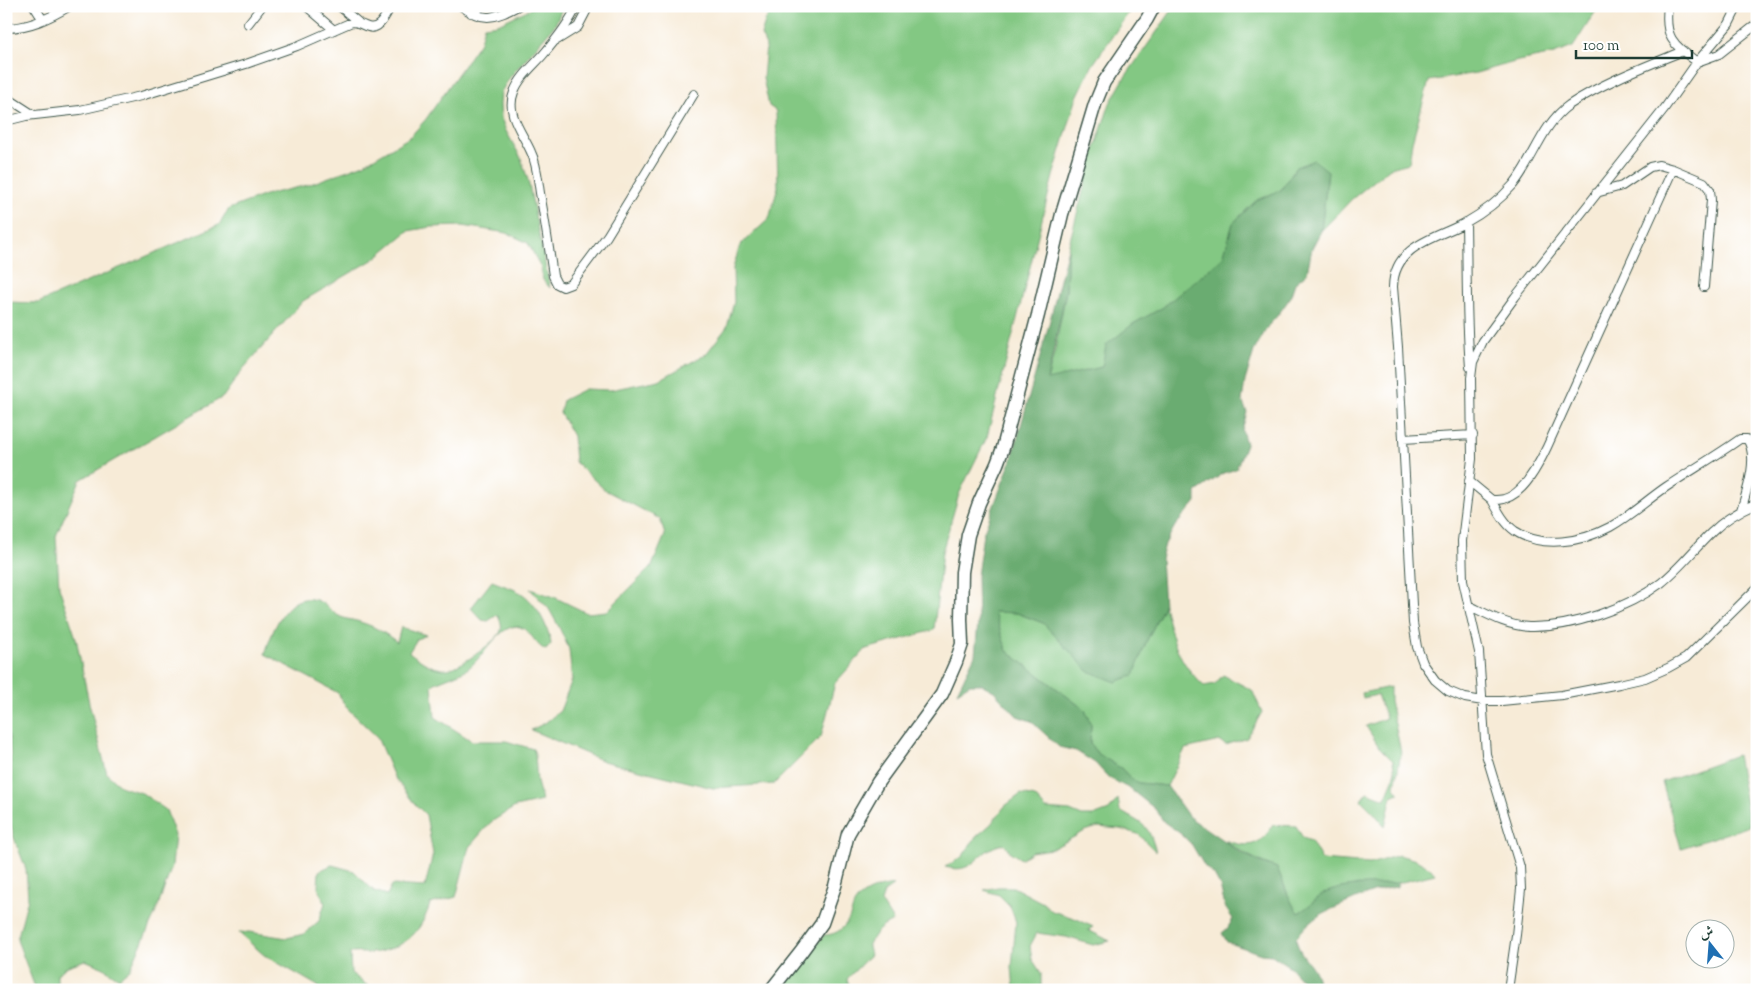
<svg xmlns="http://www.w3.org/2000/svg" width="1763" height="996" font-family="'Sorts Mill Goudy',Amiri,serif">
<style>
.green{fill:#83c883;stroke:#51825c}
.forest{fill:#6aac71;stroke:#447452}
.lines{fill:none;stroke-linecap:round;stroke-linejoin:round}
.minor-casing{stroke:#3f574c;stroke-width:10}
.primary-casing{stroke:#3f574c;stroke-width:15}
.minor{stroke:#fff;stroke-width:8}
.primary{stroke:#fff;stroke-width:12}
</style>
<rect width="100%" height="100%" fill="#fff"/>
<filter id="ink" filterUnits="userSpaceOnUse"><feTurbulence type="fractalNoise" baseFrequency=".02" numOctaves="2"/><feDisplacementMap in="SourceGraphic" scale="10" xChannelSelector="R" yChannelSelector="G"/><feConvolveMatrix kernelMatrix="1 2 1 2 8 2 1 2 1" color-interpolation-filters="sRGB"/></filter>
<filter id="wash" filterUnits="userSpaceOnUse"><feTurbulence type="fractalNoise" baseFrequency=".0096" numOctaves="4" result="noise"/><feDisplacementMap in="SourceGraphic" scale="20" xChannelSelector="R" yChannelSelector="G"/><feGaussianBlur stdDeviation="1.12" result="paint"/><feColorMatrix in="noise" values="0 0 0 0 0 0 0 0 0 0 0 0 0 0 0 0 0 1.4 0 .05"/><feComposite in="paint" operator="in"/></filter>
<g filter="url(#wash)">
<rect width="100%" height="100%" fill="#f7ebd7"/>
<path class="green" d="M536 6H563L555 25 510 77 501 92 500 105 501 118 506 131 521 158 528 180 550 288 543 280 541 268 528 243 507 233 463 226 431 227 408 231 374 259 303 301 243 369 223 397 80 480 56 536 59 587 76 638 89 703 107 774 122 787 142 793 166 810 175 835 172 866 156 912 130 969 119 978 104 968 85 960 68 966 57 974V990H36L17 940 28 898 26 869 13 835 9 815 12 782 9 736 6 732V302L38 303 219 225 229 209 265 195 308 185 364 164 410 137 426 119 469 58 480 42 484 26 498 24Z
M776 6H1133L1092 66 1077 97 1053 176 987 437 959 494 942 552 934 630 866 649 835 683 821 737 774 784 713 788 603 761 531 730 545 723 560 711 572 680 569 649 559 627 549 609 530 589 554 597 587 613 607 611 652 566 665 535 660 519 605 490 575 462 573 436 560 413 563 400 585 389 610 390 659 380 706 354 727 327 734 302 733 268 740 245 769 219 778 187 776 111 769 106 763 78 766 46 761 35 766 19Z
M1175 6H1599L1573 47 1554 54 1518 61 1476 73 1429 81 1412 142 1409 163 1390 168 1352 199 1321 231 1328 171 1296 167 1281 190 1257 200 1233 223 1223 258 1162 308 1133 324 1102 367 1047 381 1055 350 1066 291 1068 248 1092 157 1110 103 1125 77Z
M492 581C501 585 513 588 521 593 536 602 549 628 551 644L546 650C535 646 532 631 520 627 501 621 482 660 467 669 457 675 446 678 435 683L432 686 435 717 472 741H506L533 749 535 754 537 782 542 801 515 807 491 822 469 847 456 897 430 904C421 932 407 946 378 952 369 954 359 952 350 953L351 973 373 990H321L318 986 264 955 239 933 249 932 287 938 304 934 319 921 325 903 318 887 319 871 332 865 354 871 374 891 387 895 392 885 425 887 433 854 426 815 414 803 394 777 377 737 346 707 338 693 265 654C272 632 286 591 316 600 325 603 332 613 341 617 348 620 356 620 363 623 376 627 386 634 397 642L401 627 426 635 417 639 409 652C421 661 431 669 446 669 457 670 495 642 500 633 503 627 501 620 497 615L488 621 482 620 471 608Z
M1164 606C1173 640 1177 661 1204 686L1215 684 1223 675 1252 690 1262 712 1247 738 1226 745 1219 741 1185 749 1167 786 1139 783 1130 778 1122 769 1097 753 1090 744 1091 725 1085 710 1007 651 994 612 1017 613 1043 623 1062 642 1134 675 1146 642Z
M1390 687V701L1401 752 1395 787 1399 793 1392 796 1385 826 1373 812 1361 800 1367 792 1385 799 1395 775 1393 761 1379 747 1366 726 1386 718 1377 695 1363 698 1362 693Z
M1737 755 1750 826 1681 848 1662 782Z
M1021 794 1035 797 1046 809 1070 811 1082 816H1093L1109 810 1118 799 1120 811C1145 826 1148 823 1156 852L1138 834 1120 829 1098 827 1085 831 1052 849 1031 852 1021 859 1010 852 1004 844C975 849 977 876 945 867L962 857 976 837 991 824 1005 806Z
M1273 825 1296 826 1303 838 1311 841 1322 860 1370 864 1399 855 1416 860 1430 868 1435 874 1398 883 1369 886 1358 885 1324 894 1309 907 1298 913C1288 899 1284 883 1277 868 1257 861 1241 852 1224 840 1248 848 1259 848 1273 825Z
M894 885 884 892 881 902 893 921C880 927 873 934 868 947L870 955 847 979 851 990H781L824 935C838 935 846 927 851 914 852 911 853 906 855 903 864 890 880 887 894 885Z
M998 887H1013L1043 903 1052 911 1077 919 1093 927 1088 930 1110 941 1093 945 1066 937 1037 933 1030 946 1032 959 1041 973V990H1014L1012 967 1016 922 1010 906 999 895 984 890Z"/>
<path class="forest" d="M1314 160 1328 171 1321 231 1312 248 1307 273 1295 283 1290 298 1278 315 1268 326 1254 351 1245 381 1242 401 1247 412 1242 430 1246 444 1236 469 1224 473 1196 492V502L1175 526 1165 544 1161 559 1164 606 1146 642 1134 675 1116 682 1088 671 1043 623 1017 613 994 612 1007 651 1085 710 1091 725 1090 744 1097 753 1122 769 1130 778 1139 783 1167 786 1189 817 1240 852 1260 862 1277 868C1284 883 1288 899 1298 913 1308 908 1314 900 1323 894 1341 884 1377 885 1398 883L1397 887C1380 889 1367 894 1351 901 1326 912 1314 914 1296 938 1299 960 1320 965 1318 990H1306L1307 986 1290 967 1272 955 1261 954 1227 942 1222 933 1227 929 1233 919 1225 907 1220 886 1214 875 1205 867 1192 845 1181 834 1164 822 1155 809 1130 789 1109 778 1095 763 1076 751 1059 747 1031 721 1017 716 994 691 981 684H970L957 692 975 655 978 623 977 576 983 534 1012 458 1049 324 1068 248 1066 291 1047 380 1102 367 1106 345 1133 324 1162 308 1223 258 1233 223 1257 200 1281 190 1296 167Z"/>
</g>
<g filter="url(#ink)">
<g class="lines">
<g class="minor-casing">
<path id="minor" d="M34 6 43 20
M306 6 334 30
M339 6 358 22
M461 6C484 23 495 18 518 6
M577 6C568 25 556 40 542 56 532 67 519 78 514 92 505 114 523 133 531 152 537 164 538 180 540 193 545 220 549 248 553 276L557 284 563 287 571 284 607 236 694 94
M1668 6C1664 38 1673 44 1697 62L1719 54 1757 24
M471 13 483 6
M248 24 262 6
M6 28C29 28 50 18 70 6
M557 40 578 27 589 6
M1683 51C1644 67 1604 82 1569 105 1542 124 1533 161 1513 185 1499 201 1483 213 1465 223 1436 238 1394 245 1393 287L1398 347 1413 623 1417 647 1423 663 1435 680 1448 691 1465 698 1483 701H1502L1562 695 1619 684 1645 678 1668 668 1686 658 1757 588
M6 97 34 115
M6 121 26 116 80 110 141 96 246 64 297 46 352 22C359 22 361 25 368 27 380 31 386 14 391 6
M1596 193 1622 186 1650 167 1659 165 1673 169 1704 182 1710 190 1711 200 1704 287
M1466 222C1467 271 1466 319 1470 367
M1403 439 1473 435
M1469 481 1492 500C1496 500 1501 500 1504 499 1524 494 1539 464 1547 447L1673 169
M1492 500C1498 511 1505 524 1515 531 1542 549 1582 542 1610 527 1630 516 1647 500 1666 487 1690 471 1716 456 1740 439H1747C1759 457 1747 491 1741 510
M1468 605C1487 614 1507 626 1529 627 1571 628 1628 608 1661 583 1680 568 1695 548 1712 532 1725 519 1741 510 1757 503
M1508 990 1516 935 1521 889 1520 867 1486 754 1479 652 1463 581 1462 541 1472 459 1471 378 1473 362 1483 341 1515 297 1664 109 1697 62 1729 24 1738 6"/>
</g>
<g class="primary-casing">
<path id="primary" d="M771 990 801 952 822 923 835 886 848 834 878 782 942 694 956 662 962 644 961 619 962 572 968 535 979 503 997 464 1003 448 1038 315 1062 214 1095 104 1104 82 1147 19 1154 6"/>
</g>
<use href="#minor" class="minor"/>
<use href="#primary" class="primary"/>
</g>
</g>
<rect width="1763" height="996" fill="none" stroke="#fff" stroke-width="25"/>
<g transform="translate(1710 944) rotate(343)"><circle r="24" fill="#ffffff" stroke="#a5b1ae"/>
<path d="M0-4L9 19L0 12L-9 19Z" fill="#1f6fb2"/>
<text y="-8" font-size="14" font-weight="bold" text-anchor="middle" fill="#1f3d34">ش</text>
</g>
<path d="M1576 50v8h116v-8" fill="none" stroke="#1f3d34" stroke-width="2.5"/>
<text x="1583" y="50" font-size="15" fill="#1f3d34" stroke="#ffffff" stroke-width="4" paint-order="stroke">100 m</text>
</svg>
